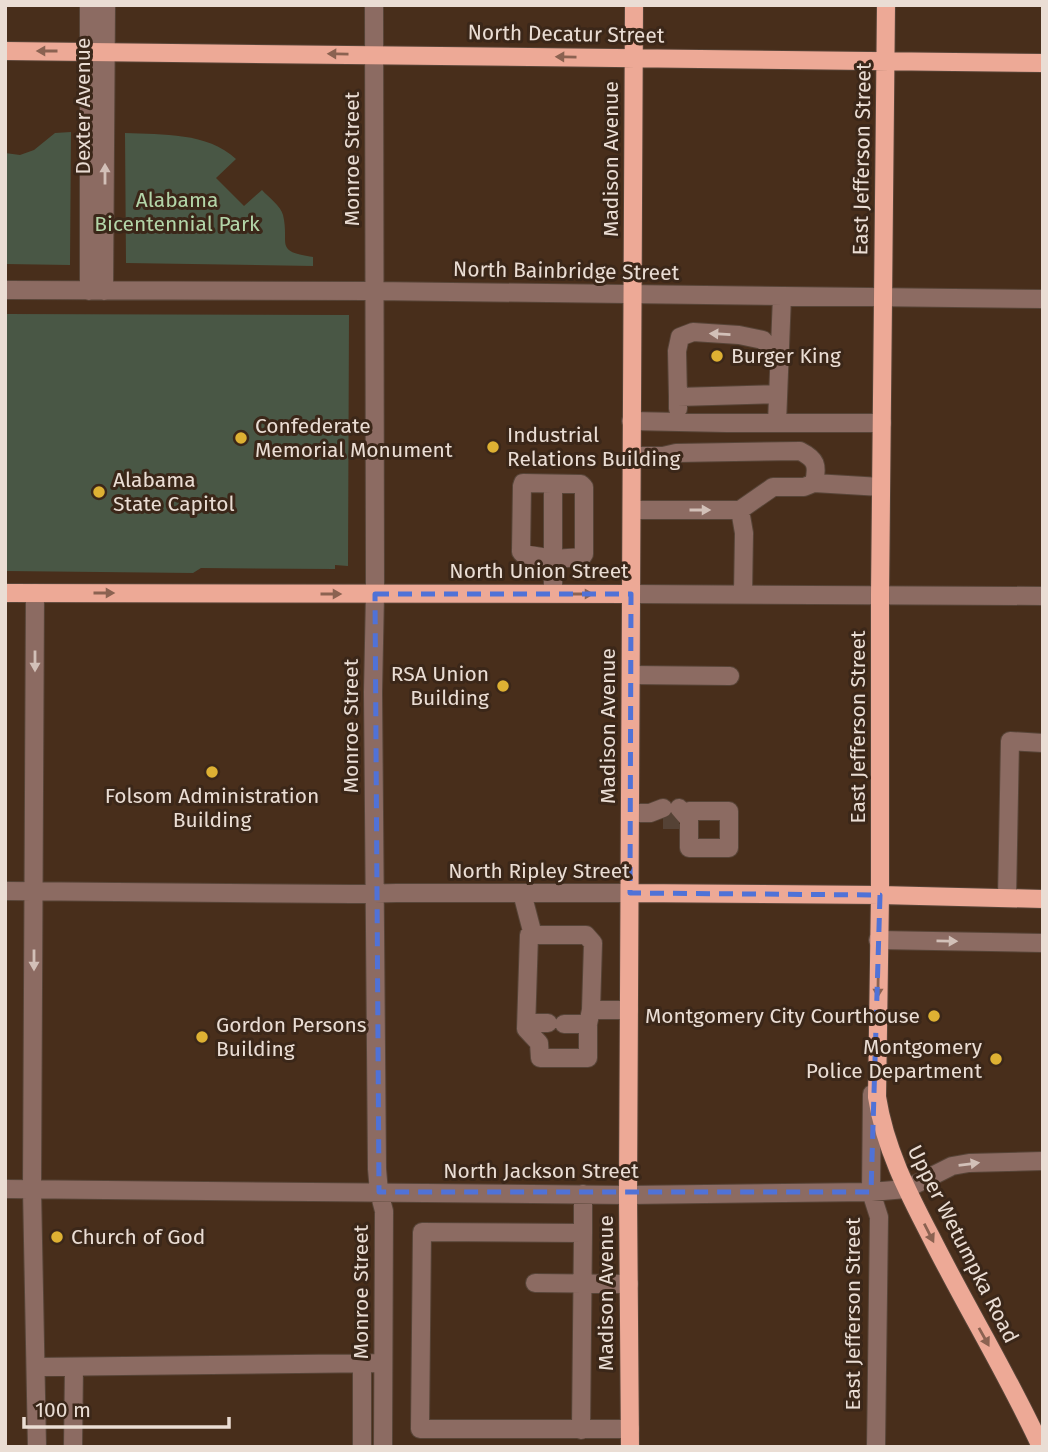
<svg xmlns="http://www.w3.org/2000/svg" width="1048" height="1452" font-family="'Fira Sans',sans-serif">
<style>
.built{fill:#482e1b}
.green{fill:#495745}
.lines{fill:none;stroke-linecap:round;stroke-linejoin:round}
.minor-tunnel{stroke:#554235;stroke-width:18;stroke-dasharray:18 9;stroke-linecap:butt}
.minor-casing{stroke:#574437;stroke-width:20}
.major-casing{stroke:#574437;stroke-width:20}
.minor{stroke:#8c6b62;stroke-width:18}
.major{stroke:#eda996;stroke-width:18}
.oneway{fill:#8b6251}
.oneway2{fill:#d2c0b8}
.marked{fill:none;stroke:#5072d7;stroke-width:5;stroke-dasharray:14 9;stroke-linejoin:round}
.poi-dot{fill:#deb133;stroke:#3b2719;stroke-width:2.5}
.labels{text-anchor:middle;dominant-baseline:central;stroke-width:6;stroke-linejoin:round;paint-order:stroke}
.street-label{font-size:21px;fill:#eaddd4;stroke:#3b2719}
.park-label{font-size:21px;fill:#b3d5a8;stroke:#3b2719}
.poi-label{font-size:21px;fill:#eaddd4;stroke:#3b2719;text-anchor:start}
</style>
<rect width="100%" height="100%" fill="#3b2719"/>
<path class="built" d="M5 5H1043V1447H5Z"/>
<path class="green" d="M71 132 70 265 5 264V153L20 155 34 150 55 133Z
M125 133C163 135 207 132 236 159L216 178 244 206 262 190C268 197 281 206 283 215 290 244 273 251 313 257V266L126 263Z
M5 314 349 315 348 566 335 565V569L201 568 193 573 5 571Z"/>
<g class="lines">
<path class="minor-tunnel" d="M663 820H679"/>
<g class="minor-casing">
<path id="minor" d="M89 5V291
M374 5 375 594 373 692 377 1169 379 1192 384 1211 383 1447
M5 290 374 291 1043 299
M104 291 106 5
M678 397 677 351 680 337 693 332 739 335 763 340 779 359
M678 409V397L778 394
M631 421 726 423H882
M777 423 782 296
M631 456H663L676 453 800 451C816 459 818 465 814 483L804 487H773L740 510H632
M523 483 581 484 584 487V554L582 557 554 559 523 554 521 552 522 486Z
M814 483 881 487
M553 484V593
M740 510 744 533 743 594
M35 593 32 1189 37 1447
M631 594 1043 596
M631 675 730 676
M679 808 685 815H689V848H729V811H689V815
M630 813H650L663 808
M5 891 352 894 397 893H630
M522 893 533 935
M1007 898 1010 741 1043 743
M529 935H586L593 943 591 1010 588 1024V1058H540L539 1043 526 1029Z
M878 940 1043 943
M591 1010H629
M527 1023H548
M564 1024H588
M872 1094 871 1192 879 1217 876 1447
M5 1189 628 1195 871 1192 906 1189 952 1166 969 1163 1043 1161
M583 1194V1233
M535 1283 629 1284
M36 1367 383 1363
M581 1430 583 1233 422 1232 420 1429H630
M73 1447 74 1367
M362 1447V1363"/>
</g>
<g class="major-casing">
<path id="major" d="M886 5 880 595V895L877 1097C885 1148 907 1191 931 1237 966 1307 1008 1375 1041 1447
M5 51 1043 63
M5 593 631 594
M630 893 880 895 1043 899
M630 1447 628 1195 634 5"/>
</g>
<use href="#minor" class="minor"/>
<use href="#major" class="major"/>
</g>
<defs><path id="oneway-solid" d="M-6-.8H1V-3.2L6.5 0L1 3.2V.8H-6Z" transform="scale(1.75)"/></defs>
<g class="oneway">
<use href="#oneway-solid" transform="translate(47 51) rotate(-180)"/>
<use href="#oneway-solid" transform="translate(338 54) rotate(-179)"/>
<use href="#oneway-solid" transform="translate(566 57) rotate(-179)"/>
<use href="#oneway-solid" transform="translate(104 593)"/>
<use href="#oneway-solid" transform="translate(331 594)"/>
<use href="#oneway-solid" transform="translate(583 594)"/>
<use href="#oneway-solid" transform="translate(878 987) rotate(91)"/>
<use href="#oneway-solid" transform="translate(929 1233) rotate(63)"/>
<use href="#oneway-solid" transform="translate(984 1337) rotate(61)"/>
</g>
<g class="oneway2">
<use href="#oneway-solid" transform="translate(105 174) rotate(-90)"/>
<use href="#oneway-solid" transform="translate(720 334) rotate(-177)"/>
<use href="#oneway-solid" transform="translate(700 510)"/>
<use href="#oneway-solid" transform="translate(35 661) rotate(90)"/>
<use href="#oneway-solid" transform="translate(947 941) rotate(1)"/>
<use href="#oneway-solid" transform="translate(34 960) rotate(90)"/>
<use href="#oneway-solid" transform="translate(969 1164) rotate(-7)"/>
</g>
<path class="marked" d="M375 594H631L630 893 880 895 871 1192H379Z"/>
<g class="poi-dot">
<circle cx="717" cy="356" r="7"/>
<circle cx="241" cy="438" r="7"/>
<circle cx="493" cy="447" r="7"/>
<circle cx="99" cy="492" r="7"/>
<circle cx="503" cy="686" r="7"/>
<circle cx="212" cy="772" r="7"/>
<circle cx="934" cy="1016" r="7"/>
<circle cx="202" cy="1037" r="7"/>
<circle cx="996" cy="1059" r="7"/>
<circle cx="57" cy="1237" r="7"/>
</g>
<g class="labels">
<g class="street-label">
<text transform="translate(566 34) rotate(1)">North Decatur Street</text>
<text transform="translate(83 106) rotate(-90)">Dexter Avenue</text>
<text transform="translate(352 159) rotate(-90)">Monroe Street</text>
<text transform="translate(611 159) rotate(-90)">Madison Avenue</text>
<text transform="translate(862 159) rotate(-89)">East Jefferson Street</text>
<text transform="translate(566 271) rotate(1)">North Bainbridge Street</text>
<text x="539" y="571">North Union Street</text>
<text transform="translate(351 726) rotate(-90)">Monroe Street</text>
<text transform="translate(608 726) rotate(-90)">Madison Avenue</text>
<text transform="translate(858 727) rotate(-90)">East Jefferson Street</text>
<text x="539" y="871">North Ripley Street</text>
<text x="541" y="1171">North Jackson Street</text>
<text transform="translate(963 1244) rotate(63)">Upper Wetumpka Road</text>
<text transform="translate(361 1292) rotate(-90)">Monroe Street</text>
<text transform="translate(606 1293) rotate(-90)">Madison Avenue</text>
<text transform="translate(853 1314) rotate(-90)">East Jefferson Street</text>
</g>
<g class="park-label">
<text x="177" y="200">Alabama<tspan x="177" dy="24">Bicentennial Park</tspan></text>
</g>
<g class="poi-label">
<text x="731" y="356">Burger King</text>
<text x="255" y="426">Confederate<tspan x="255" dy="24">Memorial Monument</tspan></text>
<text x="507" y="435">Industrial<tspan x="507" dy="24">Relations Building</tspan></text>
<text x="113" y="480">Alabama<tspan x="113" dy="24">State Capitol</tspan></text>
<text x="489" y="674" text-anchor="end">RSA Union<tspan x="489" dy="24">Building</tspan></text>
<text x="212" y="796" text-anchor="middle">Folsom Administration<tspan x="212" dy="24">Building</tspan></text>
<text x="920" y="1016" text-anchor="end">Montgomery City Courthouse</text>
<text x="216" y="1025">Gordon Persons<tspan x="216" dy="24">Building</tspan></text>
<text x="982" y="1047" text-anchor="end">Montgomery<tspan x="982" dy="24">Police Department</tspan></text>
<text x="71" y="1237">Church of God</text>
</g>
</g>
<rect width="1048" height="1452" fill="none" stroke="#eaddd4" stroke-width="14"/>
<path d="M24 1417v10h205v-10" fill="none" stroke="#eaddd4" stroke-width="3.5"/>
<text x="35" y="1417" font-size="21" fill="#eaddd4" stroke="#3b2719" stroke-width="5" paint-order="stroke">100 m</text>
</svg>
